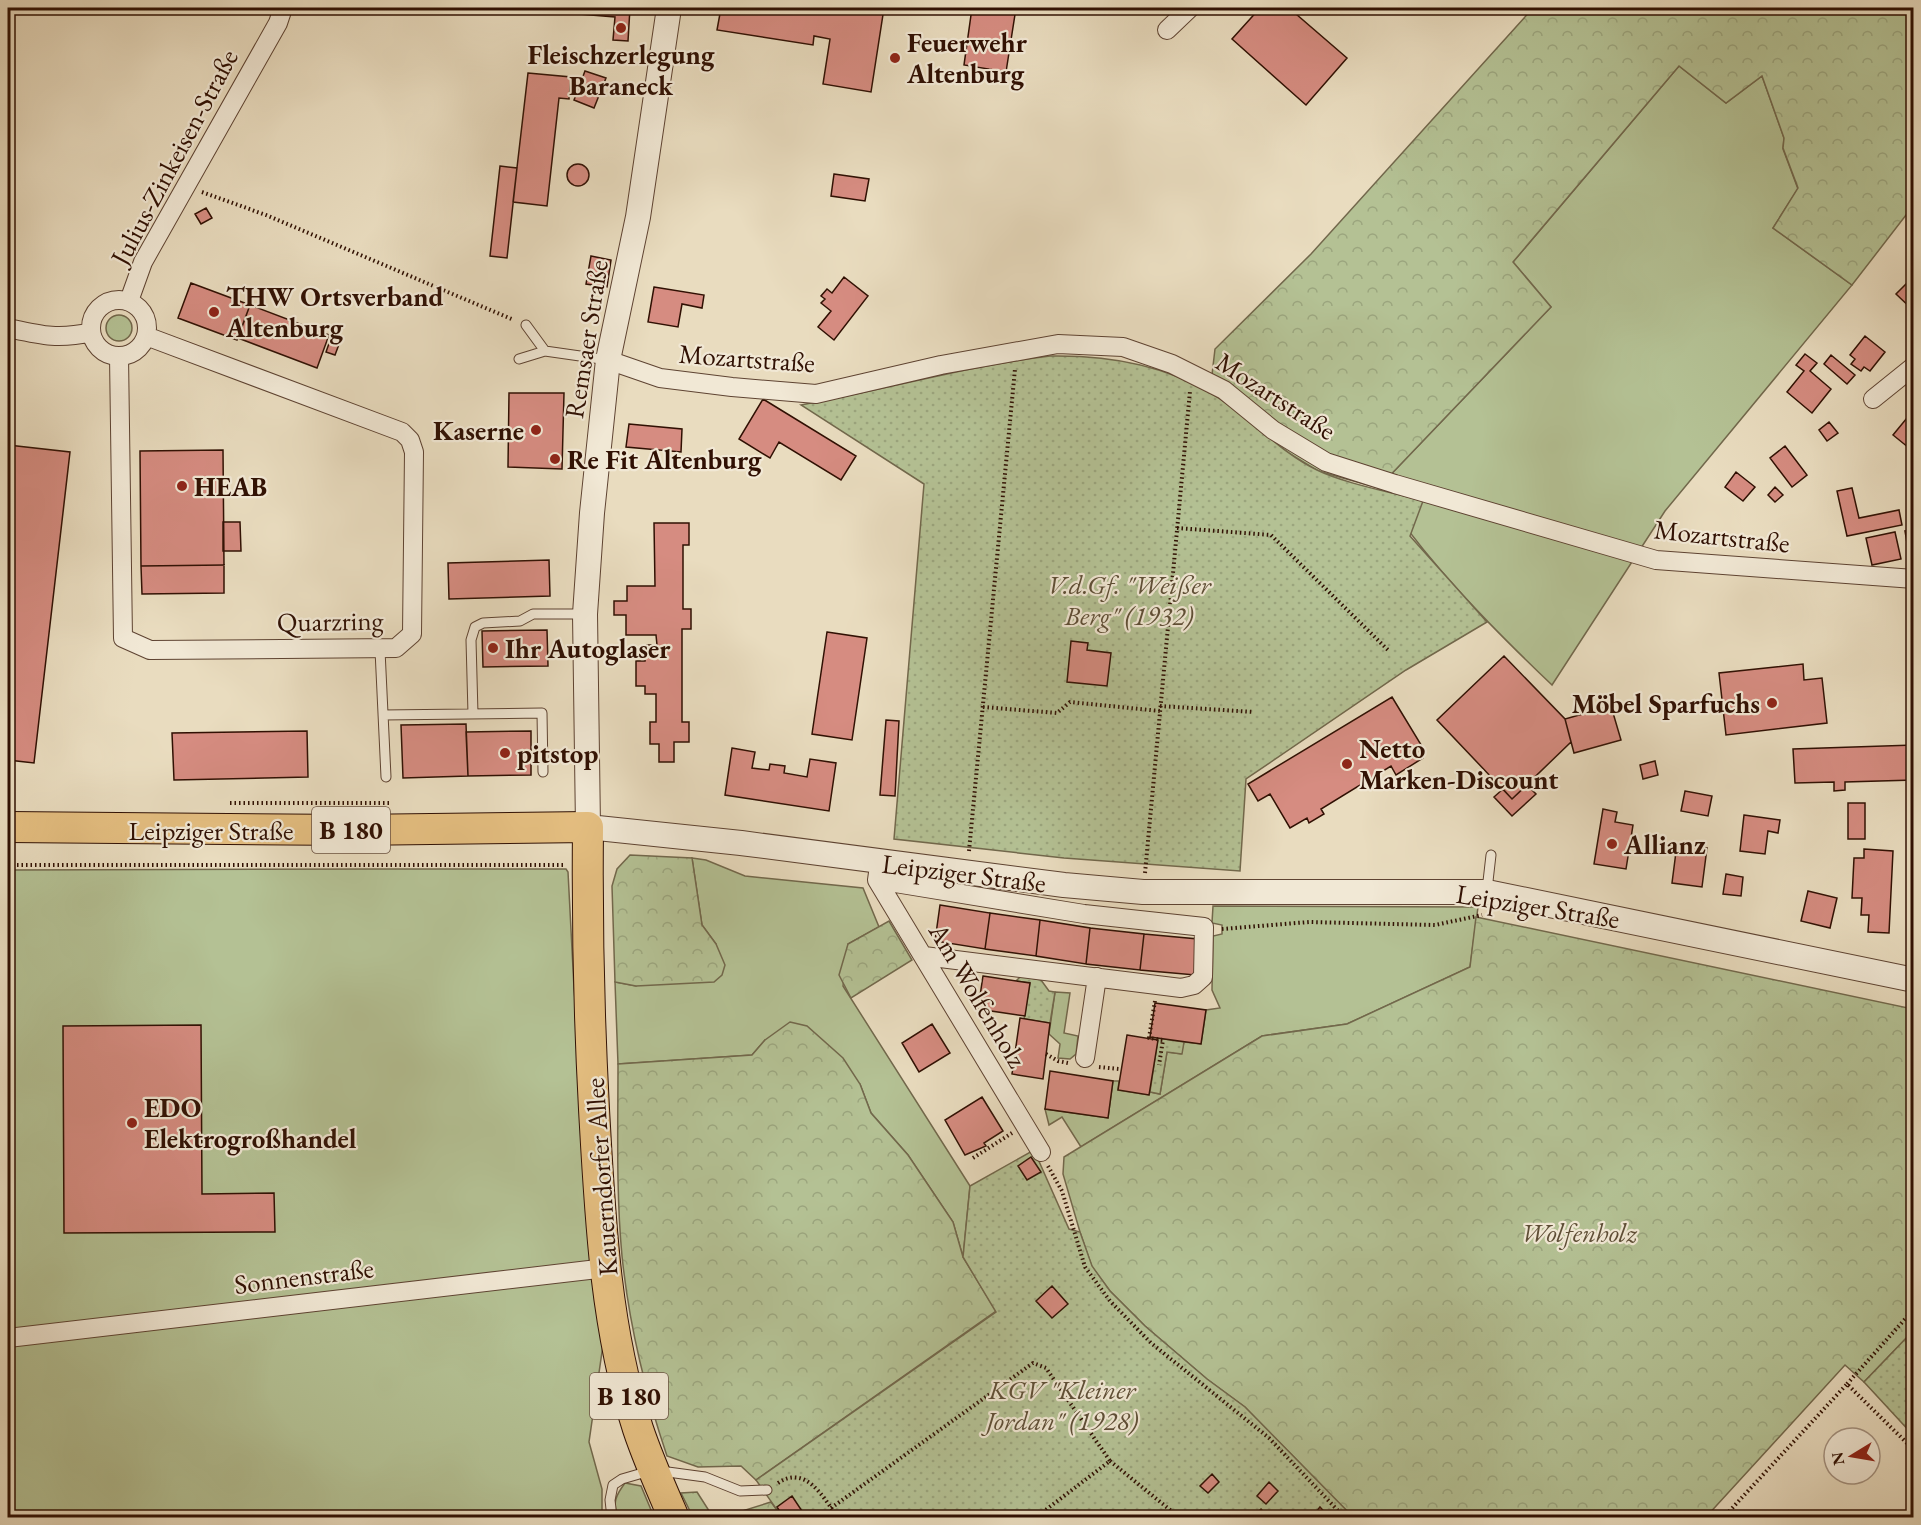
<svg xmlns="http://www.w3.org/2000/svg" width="1921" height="1525" font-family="'EB Garamond',serif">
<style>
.grass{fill:#b4c194;stroke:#72684c;stroke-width:1.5}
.forest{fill:url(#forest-crowns);stroke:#72684c;stroke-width:1.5}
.park{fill:url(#park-dots);stroke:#72684c;stroke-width:1.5}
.building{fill:#d68c81;stroke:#301003;stroke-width:1.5}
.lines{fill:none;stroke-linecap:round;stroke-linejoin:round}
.service-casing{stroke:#5e4332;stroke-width:11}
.minor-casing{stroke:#5e4332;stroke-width:20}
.tertiary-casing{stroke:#5e4332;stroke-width:26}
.primary-casing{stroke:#301003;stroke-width:32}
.path{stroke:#301003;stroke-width:4;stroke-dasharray:1.5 3;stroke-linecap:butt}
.service{stroke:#f1e8d5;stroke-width:9}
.minor{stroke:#f1e8d5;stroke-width:18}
.tertiary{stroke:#f1e8d5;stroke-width:24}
.primary{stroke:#e4be80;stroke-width:30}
.poi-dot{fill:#8f2418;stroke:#f1e8d5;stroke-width:2}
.labels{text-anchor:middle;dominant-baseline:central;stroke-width:4.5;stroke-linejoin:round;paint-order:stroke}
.shield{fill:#f1e8d5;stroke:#6a5142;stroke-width:1.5}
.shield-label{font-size:26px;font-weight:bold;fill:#301003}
.poi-label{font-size:27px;font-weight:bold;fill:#301003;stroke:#f1e8d5;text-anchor:start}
.street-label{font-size:27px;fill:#301003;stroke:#f1e8d5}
.park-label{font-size:27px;font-style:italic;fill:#5e4e36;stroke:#f1e8d5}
</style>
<defs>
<pattern id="forest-crowns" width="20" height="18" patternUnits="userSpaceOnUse" patternTransform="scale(1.5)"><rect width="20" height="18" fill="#b4c194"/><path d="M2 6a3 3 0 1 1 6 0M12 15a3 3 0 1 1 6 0" fill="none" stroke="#9ba57e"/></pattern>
<pattern id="park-dots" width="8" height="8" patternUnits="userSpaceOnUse" patternTransform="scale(1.5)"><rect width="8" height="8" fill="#b4c194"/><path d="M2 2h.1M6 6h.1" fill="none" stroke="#9ba57e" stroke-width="1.8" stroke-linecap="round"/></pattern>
</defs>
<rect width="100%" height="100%" fill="#e9dcbf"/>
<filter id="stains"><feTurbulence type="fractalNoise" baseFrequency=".00333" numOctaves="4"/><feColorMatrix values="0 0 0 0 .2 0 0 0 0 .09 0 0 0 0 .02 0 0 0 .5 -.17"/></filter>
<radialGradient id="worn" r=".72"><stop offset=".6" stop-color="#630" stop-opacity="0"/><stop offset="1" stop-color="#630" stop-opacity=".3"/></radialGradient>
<path class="grass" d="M1679 66 1726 103 1762 76 1784 138 1783 149 1798 189 1773 228 1852 285 1665 511 1552 685C1488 624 1427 562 1378 488L1551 307 1513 262Z
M106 328a13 13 0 1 1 26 0a13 13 0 1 1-26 0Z
M692 858 706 860 745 876 863 888 879 927 848 944 843 986 970 1186 963 1257 953 1222 908 1155 871 1113 860 1084 765 1040 752 1055 618 1064 615 982 636 986 716 944 702 925Z
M374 869H566L568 872 574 988 604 1338 589 1442 602 1489V1513L594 1512 592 1518 563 1517V1514L547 1518H8V870Z
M1213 906 1478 907 1470 967 1347 1024 1262 1036 1081 1147 1062 1117 1049 1125 1045 1109 1108 1118 1113 1081H1119L1118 1090 1149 1095 1150 1092 1160 1094 1167 1052 1181 1054 1184 1042 1201 1044 1206 1010 1220 1008 1212 990 1213 936 1222 934V925L1212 923Z
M1055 992 1070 993 1064 1033 1078 1036 1076 1054 1070 1059 1058 1058 1060 1044 1049 1034Z
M625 1483 641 1486 654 1517H618C612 1503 616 1495 625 1483Z"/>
<path class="forest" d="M1533 8H1913V206L1852 285 1773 228 1798 188 1783 148 1784 138 1762 76 1726 103 1679 66 1513 262 1551 307 1378 488 1318 471 1290 454 1210 392 1215 349 1311 254Z
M630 855 692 858 702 925 716 944 725 965 722 975 714 982 636 986 615 982 612 886 617 869Z
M1476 917 1913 1009V1331L1864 1382 1845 1365 1706 1517H1353L1245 1407 1207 1379 1145 1326 1110 1291 1092 1267 1080 1232 1063 1174 1064 1157 1262 1036 1347 1024 1470 967Z
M889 921 912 960 851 998 839 975 848 944Z
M790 1022 807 1026 843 1058 860 1084 871 1113 908 1155 953 1222 963 1257 996 1311 756 1480 741 1466 698 1467 667 1456C645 1391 629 1324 622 1256 616 1192 618 1128 618 1064L752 1055 765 1040Z
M697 1492 713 1517H693L681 1493Z
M771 1502 782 1517H723Z"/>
<path class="park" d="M1050 356C1105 355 1161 364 1209 392 1248 414 1277 451 1317 470 1346 484 1391 492 1423 501L1410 536 1487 622 1406 670 1246 779 1240 871 1064 858 894 839 924 484 801 405C885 390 966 366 1050 356Z
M1021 976 1041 980 1049 991 1055 992 1050 1023 1024 1019 1030 983 1016 981Z
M1158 1038 1184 1042 1182 1054 1167 1052 1160 1094 1150 1092Z
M1034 1150 1069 1229 1080 1232 1092 1266 1110 1291 1145 1326 1207 1379 1245 1407 1353 1517H782L756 1480 996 1312 963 1257 970 1186Z
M1913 1331V1435L1864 1382Z"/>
<path class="building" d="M543 8H630L628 41 613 40 615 17 543 11Z
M721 8H884L871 92 823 84 830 39 814 36 813 45 717 30Z
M972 8H1016L1006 72 964 65Z
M1260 8H1289L1347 58 1306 105 1232 39Z
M585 71 606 78 594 108 574 100Z
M528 73 571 77 569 99 559 98 547 206 513 202Z
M567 175a11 11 0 1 1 22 0a11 11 0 1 1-22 0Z
M500 166 517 168 507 258 490 256Z
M834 174 869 179 865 201 831 196Z
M206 208 212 218 201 224 195 214Z
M591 256 611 260 607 287 586 284Z
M1914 276V311L1896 294Z
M844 277 868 296 834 340 818 327 831 311 821 303 825 299 821 296 827 289 832 293Z
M191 283 250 305 237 340 178 318Z
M654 287 704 295 702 308 682 304 678 327 648 322Z
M250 305 329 335 317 368 238 338Z
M332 335 341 339 335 355 326 352Z
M1865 336 1885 352 1870 371 1864 367 1861 371 1851 364 1855 359 1850 355Z
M1805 354 1817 363 1810 371 1831 389 1812 413 1787 392 1804 371 1796 365Z
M1831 355 1855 375 1847 384 1824 364Z
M509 393H564L562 469 508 467Z
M763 399 856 456 841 480 779 442 770 458 739 439Z
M1911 413 1914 416V452L1893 435Z
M1829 422 1838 433 1827 441 1819 430Z
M629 424 682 429 681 452 626 447Z
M8 445 70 452 34 763 8 760Z
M1785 446 1807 475 1792 487 1770 458Z
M223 450 224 565 141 566 140 451Z
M1736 472 1755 487 1743 501 1725 487Z
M1775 487 1783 495 1775 502 1768 495Z
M1852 488 1859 518 1899 510 1902 525 1847 536 1837 491Z
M223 522H240L241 551H223Z
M654 523H689V545H683V609H691V629H682V722H689V742H674V762H659V744H650V722H656V694H645V686H636V661H645L646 645H657L656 635H626V615H614V601H627V586H655Z
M1914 530V560L1910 561 1905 531Z
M1895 532 1901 559 1872 565 1866 538Z
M549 560 550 596 449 599 448 563Z
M224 565V593L142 594 141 566Z
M547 630 548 666 483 667 482 631Z
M827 632 867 638 852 740 812 734Z
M1071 641 1088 643 1087 650 1111 653 1107 686 1067 682Z
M1504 656 1565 719 1571 742 1512 799 1437 720Z
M1803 664 1804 680 1822 678 1827 723 1726 735 1719 673Z
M1392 697 1423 748 1419 751 1423 758 1396 775 1391 766 1321 809 1324 814 1309 823 1307 818 1290 828 1270 794 1258 801 1248 784Z
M1611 706 1621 740 1574 753 1565 719Z
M886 720 899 721 895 796 880 795Z
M466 724 468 776 403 778 401 725Z
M307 731 308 777 174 780 172 733Z
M531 731V775L468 776 466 732Z
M1914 745V780L1845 782V790L1834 791V782L1795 783 1793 749Z
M732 748 755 752 752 768 769 770 770 764 785 766 784 773 807 777 810 759 836 763 829 811 725 795Z
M1655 761 1658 775 1643 779 1640 765Z
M1527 785 1536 794 1512 816 1494 797 1503 789 1512 799Z
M1685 791 1712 796 1708 816 1681 811Z
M1848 803H1865V839H1848Z
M1603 809 1617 812 1615 822 1633 825 1626 869 1594 864Z
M1744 815 1780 820 1778 833 1768 831 1765 854 1740 851Z
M1677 844 1707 848 1702 887 1672 883Z
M1864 849 1893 851 1889 933 1868 932 1869 915H1861L1862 898H1852L1854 858H1864Z
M1726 874 1743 877 1741 896 1723 894Z
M1808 891 1837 898 1830 928 1801 921Z
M940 905 990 913 985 949 935 941Z
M990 913 1040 920 1036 956 985 949Z
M1040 920 1090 928 1086 964 1036 956Z
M1090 928 1144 934 1140 970 1086 964Z
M1144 934 1198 939 1195 975 1140 970Z
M983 976 1030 983 1025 1016 978 1009Z
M1155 1003 1206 1010 1201 1044 1150 1037Z
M1020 1018 1050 1023 1043 1079 1012 1074Z
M932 1024 950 1053 919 1072 902 1043Z
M201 1025 202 1194 274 1193 275 1232 64 1233 63 1026Z
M1127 1035 1158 1040 1149 1095 1118 1090Z
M1050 1071 1113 1081 1108 1118 1045 1109Z
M982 1097 1003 1131 984 1143 986 1146 965 1155 945 1120Z
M1031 1157 1041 1172 1027 1180 1018 1166Z
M1052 1286 1068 1304 1052 1318 1036 1301Z
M1212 1474 1219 1482 1208 1493 1200 1486Z
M1269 1482 1278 1491 1266 1504 1257 1496Z
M792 1496 802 1511 792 1518H784L777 1507Z
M1320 1507 1330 1518H1311Z
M1261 1509 1269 1518H1252Z"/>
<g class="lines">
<g class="service-casing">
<path id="service" d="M526 325 545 351
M519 359 545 351 608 360
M380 650 386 777
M473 714 471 640 475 627 483 623 520 621 533 614H583
M383 715 542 713 543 772
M1487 890 1491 855
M612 1518 610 1500 613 1485 622 1479 653 1470 705 1477 740 1491 767 1490"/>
</g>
<g class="minor-casing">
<path id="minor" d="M1167 30 1190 8
M91 328a28 28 0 1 1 56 0a28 28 0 1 1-56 0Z
M129 301 143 262 278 23 283 8
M8 328C40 335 58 340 91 332
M119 356 123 638 150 650 396 648 412 634 414 452 410 440 402 432 146 336
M608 360 660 378 732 387 816 394 941 365 1058 344 1123 347 1172 364 1224 390 1273 430 1326 462 1395 484 1656 560 1914 579
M1873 399 1914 366
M878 873 877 880 1041 1152
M877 880 1084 914 1204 927 1203 977 1194 985 1181 988 924 956
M1085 1058 1097 977
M8 1338 606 1268"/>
</g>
<g class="tertiary-casing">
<path id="tertiary" d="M669 8 638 217 608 360 592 513 585 614 588 827 741 843 1064 885 1143 892H1487L1914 980"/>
</g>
<g class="primary-casing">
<path id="primary" d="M8 827 352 830 588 827C587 921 589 1016 594 1109 600 1216 605 1327 638 1429 648 1459 661 1488 674 1518"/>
</g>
<path class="path" d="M202 192 266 215 514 320
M1177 528 1271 535 1388 650
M1160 706 1254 712
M983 707 1057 713 1070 702 1160 711
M230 803H390
M969 851 1015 369
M8 865H565
M1145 873 1190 391
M1222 929 1309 922 1435 925 1482 915
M1155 1001 1149 1038 1163 1040 1159 1065
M1046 1054 1058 1061 1068 1063
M1099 1067 1119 1069
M973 1158 1012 1133
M1048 1166 1062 1191 1085 1267 1110 1301 1151 1343 1269 1438 1345 1518
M1847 1384 1914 1309
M1110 1461 1180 1518
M778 1483C806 1464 824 1498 838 1518
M831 1508 1033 1363 1046 1368 1110 1461 1035 1518
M1723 1518 1847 1384 1914 1450"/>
<use href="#service" class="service"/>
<use href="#minor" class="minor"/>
<use href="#tertiary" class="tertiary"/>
<use href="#primary" class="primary"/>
</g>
<g class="poi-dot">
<circle cx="621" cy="28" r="6"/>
<circle cx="895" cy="58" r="6"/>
<circle cx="214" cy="312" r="6"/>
<circle cx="536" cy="430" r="6"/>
<circle cx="555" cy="459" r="6"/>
<circle cx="182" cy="486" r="6"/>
<circle cx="493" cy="648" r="6"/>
<circle cx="1772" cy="703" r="6"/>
<circle cx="505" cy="753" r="6"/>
<circle cx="1347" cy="764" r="6"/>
<circle cx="1612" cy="844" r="6"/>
<circle cx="132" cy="1123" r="6"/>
</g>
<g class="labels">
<g class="shield">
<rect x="312" y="807" width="78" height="46" rx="4.5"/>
<rect x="590" y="1373" width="78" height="46" rx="4.5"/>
</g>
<g class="shield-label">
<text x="351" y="830">B 180</text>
<text x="629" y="1396">B 180</text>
</g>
<g class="poi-label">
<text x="907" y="42">Feuerwehr<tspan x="907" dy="31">Altenburg</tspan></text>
<text x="621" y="54" text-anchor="middle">Fleischzerlegung<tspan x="621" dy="31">Baraneck</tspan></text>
<text x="226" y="296">THW Ortsverband<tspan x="226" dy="31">Altenburg</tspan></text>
<text x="524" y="430" text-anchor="end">Kaserne</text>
<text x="567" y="459">Re Fit Altenburg</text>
<text x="194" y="486">HEAB</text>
<text x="505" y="648">Ihr Autoglaser</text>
<text x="1760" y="703" text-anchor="end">Möbel Sparfuchs</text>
<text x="1359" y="748">Netto<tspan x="1359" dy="31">Marken-Discount</tspan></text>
<text x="517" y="753">pitstop</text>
<text x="1624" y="844">Allianz</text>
<text x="144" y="1107">EDO<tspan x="144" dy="31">Elektrogroßhandel</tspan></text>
</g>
<g class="street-label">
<text transform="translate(174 157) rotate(-62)">Julius-Zinkeisen-Straße</text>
<text transform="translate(586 339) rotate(-81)">Remsaer Straße</text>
<text transform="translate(747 358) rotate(4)">Mozartstraße</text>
<text transform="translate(1276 396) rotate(33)">Mozartstraße</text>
<text transform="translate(1722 536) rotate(6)">Mozartstraße</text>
<text transform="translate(330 621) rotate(-1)">Quarzring</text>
<text x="211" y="830">Leipziger Straße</text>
<text transform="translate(964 873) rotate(7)">Leipziger Straße</text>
<text transform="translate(1538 906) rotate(9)">Leipziger Straße</text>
<text transform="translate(978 995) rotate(59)">Am Wolfenholz</text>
<text transform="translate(601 1177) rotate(-94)">Kauerndorfer Allee</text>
<text transform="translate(304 1276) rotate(-7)">Sonnenstraße</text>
</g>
<g class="park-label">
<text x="1129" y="584">V.d.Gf. "Weißer<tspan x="1129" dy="31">Berg" (1932)</tspan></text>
<text x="1579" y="1232">Wolfenholz</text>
<text x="1062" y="1389">KGV "Kleiner<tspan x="1062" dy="31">Jordan" (1928)</tspan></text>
</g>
</g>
<rect width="1921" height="1525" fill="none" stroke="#e9dcbf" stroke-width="30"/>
<rect x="9" y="9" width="1903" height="1507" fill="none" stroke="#301003" stroke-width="3"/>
<rect x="15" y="15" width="1891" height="1495" fill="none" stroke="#301003" stroke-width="1.5"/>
<g transform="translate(1852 1456) rotate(259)"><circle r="28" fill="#f1e8d5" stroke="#a49281" stroke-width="1.5"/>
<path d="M0-4.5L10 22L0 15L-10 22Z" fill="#8f2418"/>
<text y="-9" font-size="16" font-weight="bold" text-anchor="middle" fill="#301003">N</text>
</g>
<rect width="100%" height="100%" filter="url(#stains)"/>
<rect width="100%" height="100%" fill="url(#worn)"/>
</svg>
